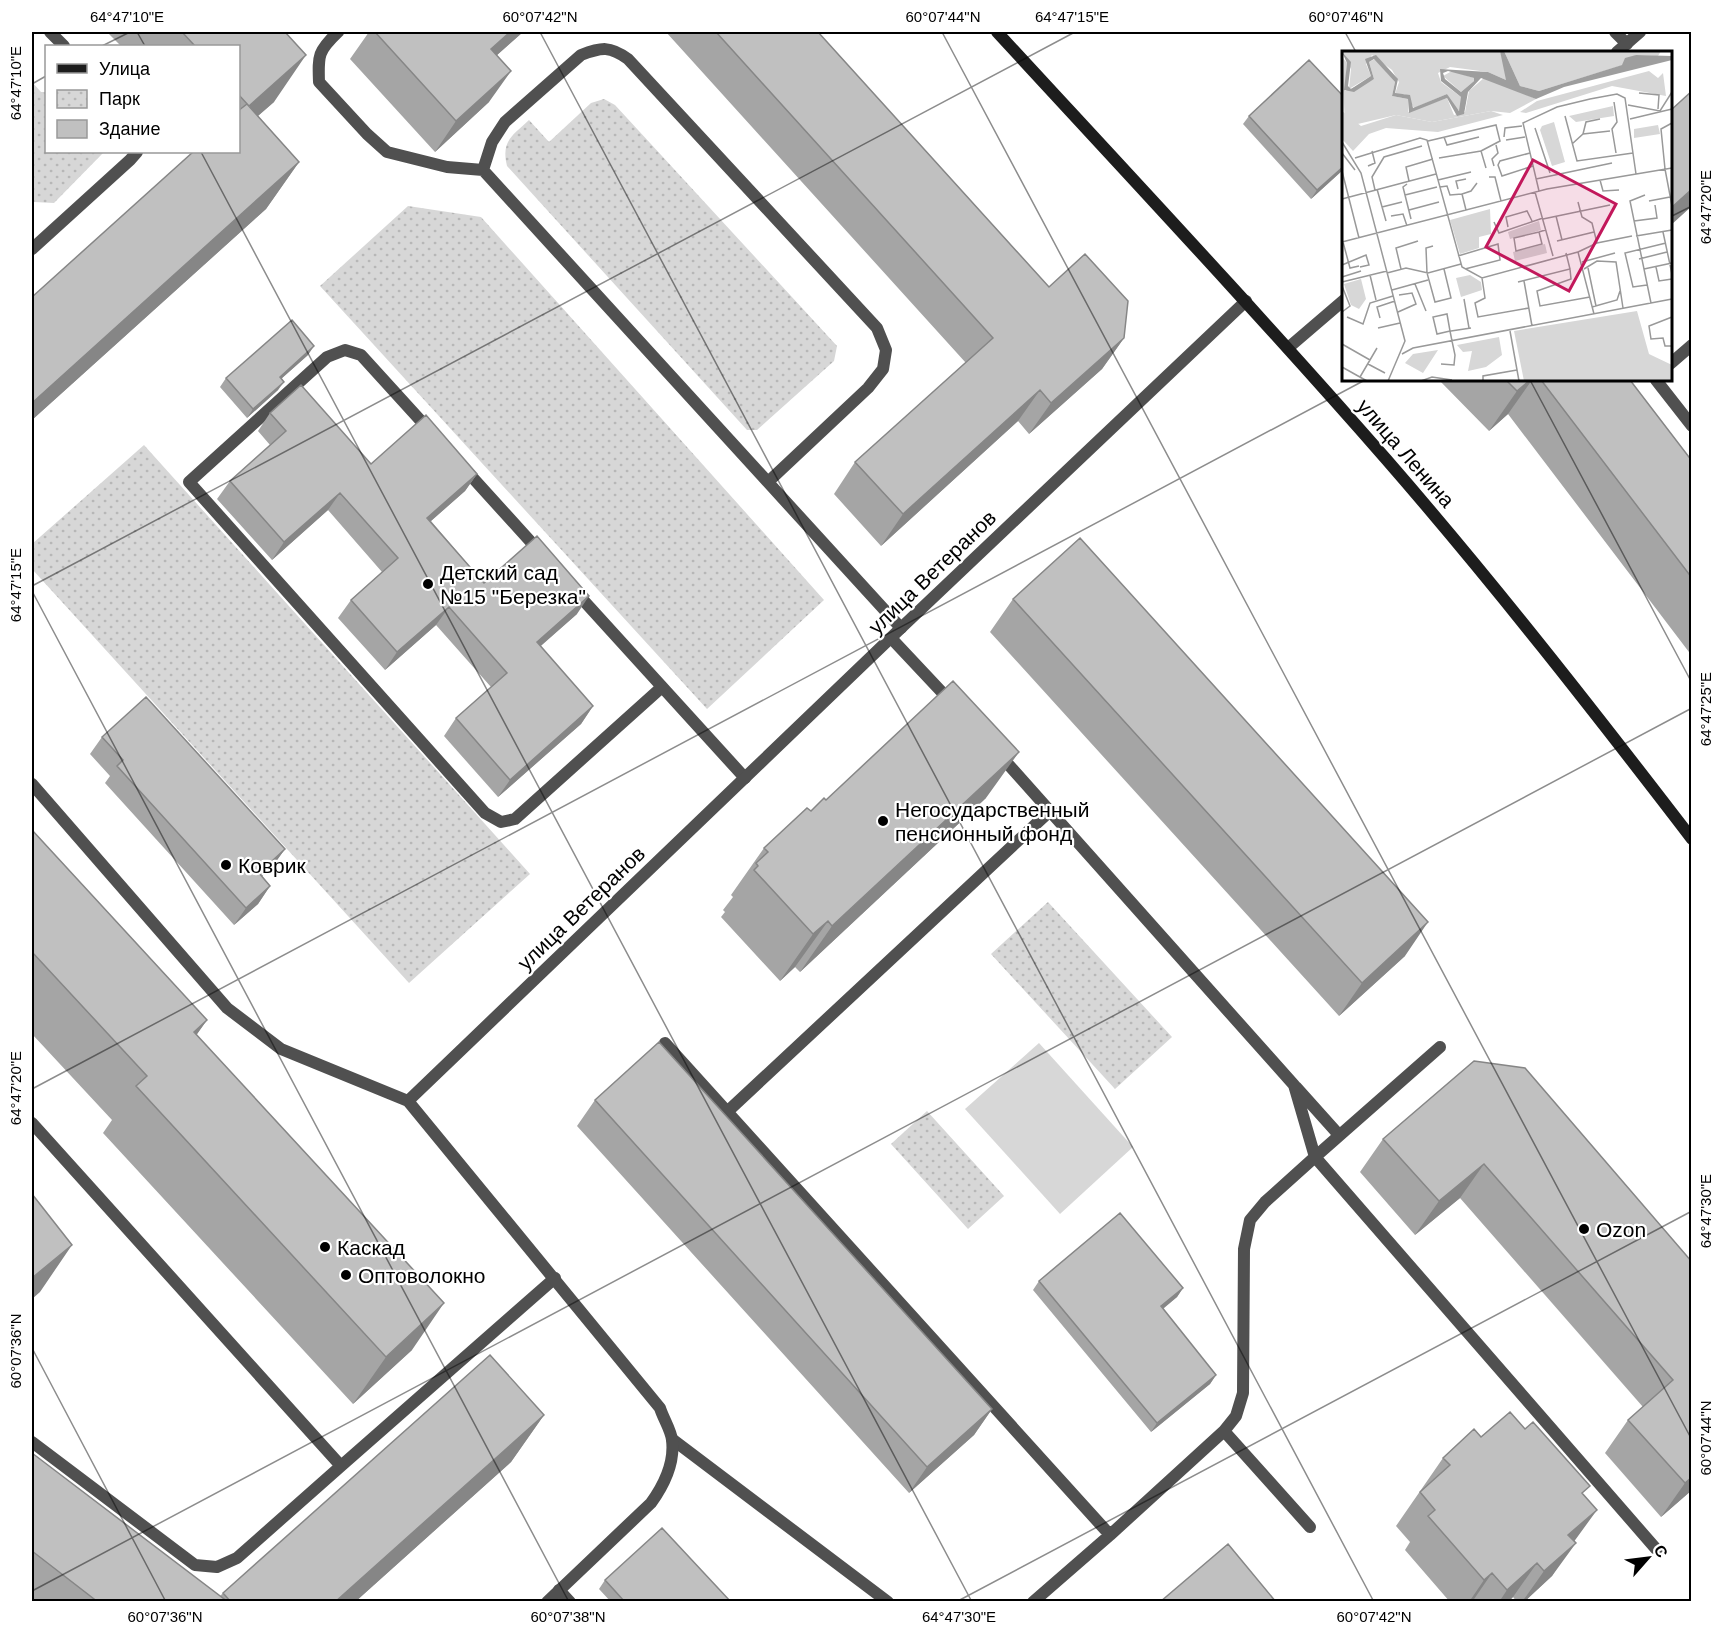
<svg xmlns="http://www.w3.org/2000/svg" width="1723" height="1633" font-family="Helvetica,sans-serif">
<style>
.park{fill:url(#park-dots)}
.garden{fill:#d7d7d7}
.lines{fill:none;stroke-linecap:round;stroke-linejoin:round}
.lane{stroke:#505050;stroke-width:12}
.street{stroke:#505050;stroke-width:12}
.secondary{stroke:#1d1d1d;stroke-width:12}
.wall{fill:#a5a5a5}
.shaded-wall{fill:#868686}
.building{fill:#c0c0c0;stroke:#868686;stroke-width:1.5}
.ticks{fill:none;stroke:#000;stroke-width:1.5;stroke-opacity:0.45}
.poi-dot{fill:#000;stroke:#fff;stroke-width:2}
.labels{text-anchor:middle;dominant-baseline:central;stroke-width:4.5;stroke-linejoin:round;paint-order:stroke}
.street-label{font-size:21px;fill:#000;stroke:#fff}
.poi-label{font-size:21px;fill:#000;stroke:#fff;text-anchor:start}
.inset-road{fill:none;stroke:#999;stroke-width:1.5}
.view{fill:#c2185b;fill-opacity:0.15;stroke:#c2185b;stroke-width:3}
.inset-edge{fill:none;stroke:#000;stroke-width:3}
.neatline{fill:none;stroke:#000;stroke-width:2}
.ticks-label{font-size:15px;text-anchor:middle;fill:#000}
</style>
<defs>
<pattern id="park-dots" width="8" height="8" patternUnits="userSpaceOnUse" patternTransform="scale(1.5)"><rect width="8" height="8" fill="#d7d7d7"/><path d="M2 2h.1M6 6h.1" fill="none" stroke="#b7b7b7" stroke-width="1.8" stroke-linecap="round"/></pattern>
</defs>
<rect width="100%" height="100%" fill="#fff"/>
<path class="park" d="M32 82 41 92H46V152H104L54 203 34 202 32 204Z
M604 99 615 105 837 346 834 361 757 430H747L507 166C501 141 512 136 529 120L549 142 591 103Z
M408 206 481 217 824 600 707 709 320 286Z
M144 445 530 874 409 983 32 569V544Z
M1048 902 1172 1037 1115 1089 991 954Z
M927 1111 1004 1196 968 1229 891 1144Z"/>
<path class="garden" d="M1039 1043 1133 1147 1060 1214 965 1109Z"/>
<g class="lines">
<path class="lane" d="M50 32 64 46
M338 32C318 51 318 55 319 82L367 134 387 152 447 167 483 170 901 628
M1615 32 1627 44
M483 170 492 142 505 122 581 55C602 47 610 46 628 59L877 328 886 350 883 369 868 388 769 481
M32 249 130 160 137 152
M1670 364 1692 345
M1656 380 1692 426
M431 432 361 355 345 350 327 357 189 482 485 813 501 822 515 819 662 687
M463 467 540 552
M574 590 745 778
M891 638 953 704
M999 754 1294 1085 1315 1157 1657 1550
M665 1043 1110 1535
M1296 1087 1339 1135
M727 1112 1051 810
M32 1123 341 1466 555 1278
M1224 1431 1310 1527
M672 1439 888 1602
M32 1442 195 1565 217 1567 237 1558 341 1466
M559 1590 570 1602
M1033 1602 1110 1535 1224 1431 1236 1416 1243 1393 1244 1249 1250 1220 1265 1202 1315 1157 1440 1047"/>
<path class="street" d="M1617 52 1640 32
M1288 348 1344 300
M32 784 227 1008 281 1049 408 1101 660 1408C663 1418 671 1430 672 1440 675 1464 664 1485 651 1503L547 1602
M408 1101 901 628 1246 301"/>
<path class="secondary" d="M997 32C1127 173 1259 314 1386 459 1493 582 1593 710 1692 839"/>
</g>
<path class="wall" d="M107 32H285L274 102 258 116 299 162 266 209 32 420V297L238 152V46H121Z
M369 32H523L497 55 489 102 435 152 350 59Z
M666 32H818L1049 287 1124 338 1102 369 1029 434 1018 421 881 546 834 494 855 462 966 363Z
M1344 97V169L1311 199 1243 124 1249 116Z
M308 355 281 379 278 390 247 418 220 387 226 378Z
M1439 380H1630L1692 461V656L1508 414 1489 431Z
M270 413 371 464 477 474 465 491 431 521 484 583 577 614 540 646 593 706 581 724 498 797 444 736 456 718 491 687 436 625 385 670 338 618 351 600 382 572 328 510 272 560 217 499 230 481 270 445 258 431Z
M1013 599 1405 956 1339 1016 990 632Z
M102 737 285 849 272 867 262 876 270 886 258 904 234 925 105 783 110 776 90 754Z
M986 798 800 972 795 967 780 981 721 917 725 912 723 910 733 897 731 895 764 848 826 800Z
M32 830 207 1020 196 1035 412 1350 353 1404 103 1133 112 1120 32 1034Z
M1474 1061 1692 1262V1490L1661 1517 1605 1453 1628 1420 1643 1407 1460 1198 1415 1235 1360 1172 1383 1139Z
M595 1100 992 1409 974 1435 909 1493 577 1126Z
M1039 1281 1183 1288 1177 1297 1163 1309 1216 1375 1210 1384 1151 1432 1033 1290Z
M544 1415 511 1462 355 1602H32V1453L220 1596 223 1593Z
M1481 1437 1583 1495 1574 1541 1552 1576 1524 1602H1517L1513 1597 1508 1602H1450L1405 1550 1410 1542 1396 1526 1443 1458Z
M605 1580 731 1602H611L599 1589Z"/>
<path class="shaded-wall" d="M510 32H523L469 80 491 49Z
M306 55 274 102 238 133 249 106Z
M511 71 489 102 435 152 456 121Z
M299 162 266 209 32 420V403Z
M1344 166V169L1311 199 1317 190Z
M1692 189V206L1671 225V208Z
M1124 338 1102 369 1029 434 1051 403Z
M314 346 308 355 273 386 280 377Z
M1530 380H1532L1508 414 1489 431 1517 391Z
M284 382 278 390 247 418 253 409Z
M1040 390 1018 421 881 546 903 514Z
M477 474 465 491 415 535 427 518Z
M340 493 328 510 272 560 284 542Z
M589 596 577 614 525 660 537 642Z
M449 607 436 625 385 670 397 652Z
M593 706 581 724 498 797 510 780Z
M1019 752 986 798 800 972 832 926Z
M285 849 272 867 246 890 259 873Z
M270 886 258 904 234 925 246 908Z
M828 921 795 967 780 981 813 934Z
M1428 922 1405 956 1339 1016 1362 983Z
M207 1020 174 1067 194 1032Z
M1484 1164 1460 1198 1415 1235 1439 1201Z
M72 1245 40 1292 32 1299V1278Z
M1183 1288 1177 1297 1155 1315 1161 1306Z
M444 1303 412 1350 353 1404 386 1357Z
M1216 1375 1210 1384 1151 1432 1157 1423Z
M992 1409 974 1435 909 1493 927 1467Z
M544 1415 511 1462 355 1602H335Z
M1692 1477V1490L1661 1517 1685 1483Z
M1597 1510 1573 1543 1568 1535Z
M1576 1543 1552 1576 1524 1602H1522L1544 1571Z
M1537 1563 1513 1597 1508 1602H1499L1507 1590Z
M1492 1573 1472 1602H1469L1484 1580Z"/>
<path class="building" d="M182 32H285L306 55 249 106 238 94V46H195Z
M375 32H510L491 49 511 71 456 121Z
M716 32H818L1049 287 1085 254 1128 301 1124 338 1051 403 1040 390 903 514 855 462 993 338Z
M1309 60 1344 97V166L1317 190 1249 116Z
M1692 91V189L1671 208V110Z
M247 104 299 162 32 403V297L193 152H238V111Z
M292 320 314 346 280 377 284 382 253 409 226 378Z
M1506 380H1530L1517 391Z
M1541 380H1630L1692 461V578Z
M301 385 371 464 426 415 477 474 427 518 484 583 537 536 589 596 537 642 593 706 510 780 456 718 507 673 449 607 397 652 351 600 398 558 340 493 284 542 230 481 286 431 270 413Z
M1080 538 1428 922 1362 983 1013 599Z
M953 681 1019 752 832 926 828 921 813 934 754 870 758 866 756 863 768 852 764 848 807 808 811 811 824 798 826 800Z
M146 697 285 849 259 873 270 886 246 908 117 766 123 760 102 737Z
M32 830 207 1020 194 1032 444 1303 386 1357 136 1086 147 1076 32 952Z
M659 1042 992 1409 927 1467 595 1100Z
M1474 1061 1525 1068 1692 1262V1477L1685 1483 1628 1420 1673 1380 1484 1164 1439 1201 1383 1139Z
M32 1194 72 1245 32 1278Z
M1120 1213 1183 1288 1161 1306 1216 1375 1157 1423 1039 1281Z
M490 1355 544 1415 335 1602H231L223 1593Z
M1510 1412 1525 1429 1533 1422 1590 1486 1582 1493 1597 1510 1568 1535 1576 1543 1544 1571 1537 1563 1507 1590 1492 1573 1484 1580 1428 1516 1435 1510 1420 1492 1450 1465 1443 1458 1474 1429 1481 1437Z
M32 1453 228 1602H98L32 1551Z
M662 1528 731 1602H625L605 1580Z
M1228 1544 1276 1602H1160Z"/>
<path class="ticks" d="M137 32 145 46M540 32 1374 1602M942 32 1692 1440M1345 32 1356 52M102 46 130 32M32 84 46 76M201 152 972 1602M1670 217 1692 206M1530 380 1692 683M32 586 1075 32M32 591 569 1602M32 1089 1365 380M32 1348 166 1602M32 1591 1692 708M956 1602 1692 1211"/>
<g class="poi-dot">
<circle cx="428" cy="584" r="6"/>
<circle cx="883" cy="821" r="6"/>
<circle cx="226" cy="865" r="6"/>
<circle cx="1584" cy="1229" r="6"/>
<circle cx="325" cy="1247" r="6"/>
<circle cx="346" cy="1275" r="6"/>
</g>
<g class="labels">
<g class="street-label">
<text transform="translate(1406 453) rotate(49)">улица Ленина</text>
<text transform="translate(932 572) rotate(-44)">улица Ветеранов</text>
<text transform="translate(581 908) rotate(-44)">улица Ветеранов</text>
</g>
<g class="poi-label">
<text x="440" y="572">Детский сад<tspan x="440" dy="24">№15 "Березка"</tspan></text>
<text x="895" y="809">Негосударственный<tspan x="895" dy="24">пенсионный фонд</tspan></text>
<text x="238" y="865">Коврик</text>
<text x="1596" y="1229">Ozon</text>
<text x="337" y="1247">Каскад</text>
<text x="358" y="1275">Оптоволокно</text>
</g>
</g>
<g transform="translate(1342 51)">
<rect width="330" height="330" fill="#fff"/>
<path d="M307 20 316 27 321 22 324 45 270 35 184 62 178 61 195 50ZM0 60 19 75 54 64 90 71 149 60 161 64 96 81 44 77 27 83 11 100 0 88ZM157 286 160 304 144 316 126 320 130 300 121 301 115 294Z" fill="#d7d7d7"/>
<path d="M0 0H158L166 25 164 29 146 21 108 16 96 22 99 31 119 46V59H113L105 43 72 57 63 43H53L57 31 50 19 30 4 24 13 29 25 7 38 9 18ZM162 0H319L316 5 294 4 281 14 197 40 178 35ZM0 6 5 12 3 40 32 28 27 11 33 8 53 31 50 45 66 48V61L105 47 112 64 123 61 127 40 143 26 194 48 168 62 149 60 90 71 54 64 3 76ZM110 20 132 27V30L119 41 101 25ZM295 260 307 303 330 314V330H182L172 280Z" fill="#d7d7d7"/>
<path d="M271 55 272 65 234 71 227 65ZM212 71 223 111 210 115 198 79 200 75ZM316 74 318 83 292 87V78ZM148 158 149 183 137 186V197L118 203 108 169ZM197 170 199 179 168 188 166 181ZM203 193 205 202 173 210 171 201ZM128 224 139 231 140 239 119 246 114 227ZM19 228 24 248 17 258 9 254 2 233ZM96 299 81 322 63 312 71 303Z" fill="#d7d7d7"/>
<path d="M158 0H162L178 35 197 40 280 14 283 7 294 4 330 5V9L222 36 194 48 139 27 126 41 122 63 115 65 105 47 67 62 66 48 50 45 53 31 32 8 27 11 32 28 12 41 2 39 5 12 0 1 9 11 6 35 9 38 29 25 23 8 34 4 56 28 53 42 68 44 71 57 105 43 117 60 119 46 99 30 98 18 146 21 164 29ZM106 20 132 27V30L119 41 103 28 101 22Z" fill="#9e9e9e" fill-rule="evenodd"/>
<path class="inset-road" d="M297 42 317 44 316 58M272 51 275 71 270 78 274 102M286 54 318 60 330 41M223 65 235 110 291 102M288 68 330 58M193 77 208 122M241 83 244 71 258 68M102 86 105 94 137 86M162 86 163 77 180 75M164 89 183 86M86 90 154 74 158 90 139 100 144 117M0 91 19 122 63 290 46 330M230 93 241 83 268 80M0 102 13 119M188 102 158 110 156 114 160 125 191 115M13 107 78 87 85 89 120 216 140 227 236 201 252 263M97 107 139 100M26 115 33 112 30 100M152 115 150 108 156 102 154 94M323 118 319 78 330 72M323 118 330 155M0 120 17 187M147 126H153L159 150M194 128 270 112M96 129 129 121M258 129 261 140 277 139M67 130 64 116 91 108M65 133 61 136 69 168M98 136 105 135 108 144 120 143M35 138 44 170M116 138 114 130 124 128M33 139 30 126 42 106 80 95M197 140 181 72 215 56 248 48 275 43 283 47 294 123M193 141 211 205M63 144 95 136M303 144 288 150 309 252M0 148 94 123M307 150 328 146M236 151 240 166 250 172 255 192M40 156 60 151M67 159 97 151M124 159 120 143 129 140 135 132M49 165 61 163 65 175M214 165 220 189M201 168 268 154M292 170 315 167 313 154M152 171 157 182 201 167M166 176 164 166 185 160 190 170M197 181 200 193 174 200 172 187 197 181 200 180 204 179M321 181 330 223M294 185 330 179M215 190 252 181M0 191 205 138 330 117M1 191 8 217 17 215M91 195 84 197 85 222 93 251 109 247 102 218M236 201 255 192 290 185M116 205 156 193 158 209 123 218M297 208 325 201M240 211 273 202M0 214 24 204 27 214 18 216M314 216 317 230 330 228M246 217 254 255M59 218 54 197 76 190M228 218 229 228 195 240 198 255 248 246M242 218 255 210 274 211 281 257M302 218 330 212M45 222 64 217 86 222 119 213M28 224 34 249M0 226 19 220M140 227 143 247 133 252 136 266 187 257M182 230 190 275M0 231 45 220M176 231 228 218 224 202M73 233 84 260M305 234 291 236 283 202 324 192M0 235 8 255 0 261M50 239 86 229M122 248 127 277M250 256 275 249 278 240M56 261 74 253 70 242 57 244M5 266 21 273 28 252 51 245M330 266 307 275 309 288 321 287 323 295H330M38 267 35 256 53 250M36 277 58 272M168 280 177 330M0 293 28 309M60 303 71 297 330 248M26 313 43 322M99 313 112 314 113 304 110 290 108 280 105 263 91 266 95 283 108 280H109L129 277M0 316 25 330M18 326 35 297M79 330 90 326 110 329M141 330V325L175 319"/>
<path class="view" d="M191 109 274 153 227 240 144 196Z"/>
<rect width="330" height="330" class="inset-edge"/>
</g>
<rect width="1723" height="1633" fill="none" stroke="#ffffff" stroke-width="66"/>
<rect x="45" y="45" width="195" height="108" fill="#ffffff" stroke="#999999" stroke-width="1.5"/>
<rect x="57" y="64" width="30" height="9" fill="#1d1d1d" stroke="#999999" stroke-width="1.5"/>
<text x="99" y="75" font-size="18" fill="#000000">Улица</text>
<rect x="57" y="90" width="30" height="18" fill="url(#park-dots)" stroke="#999999" stroke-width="1.5"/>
<text x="99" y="105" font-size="18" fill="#000000">Парк</text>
<rect x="57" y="120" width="30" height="18" fill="#c0c0c0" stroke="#999999" stroke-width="1.5"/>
<text x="99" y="135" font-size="18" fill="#000000">Здание</text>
<g transform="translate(1648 1558) rotate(62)" stroke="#ffffff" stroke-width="4.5" paint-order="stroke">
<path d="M0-4.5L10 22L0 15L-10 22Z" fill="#000000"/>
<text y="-9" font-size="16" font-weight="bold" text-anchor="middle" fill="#000000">С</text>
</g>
<rect x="33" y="33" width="1657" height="1567" class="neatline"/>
<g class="ticks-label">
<text x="127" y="22">64°47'10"E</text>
<text x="540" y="22">60°07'42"N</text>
<text x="943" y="22">60°07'44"N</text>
<text x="1072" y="22">64°47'15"E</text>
<text x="1346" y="22">60°07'46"N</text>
<text transform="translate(16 83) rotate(-90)" y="5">64°47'10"E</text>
<text transform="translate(1706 207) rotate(-90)" y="5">64°47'20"E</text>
<text transform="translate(16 585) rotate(-90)" y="5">64°47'15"E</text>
<text transform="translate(1706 709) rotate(-90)" y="5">64°47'25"E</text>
<text transform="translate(16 1088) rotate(-90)" y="5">64°47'20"E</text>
<text transform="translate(1706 1211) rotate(-90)" y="5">64°47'30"E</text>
<text transform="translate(16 1351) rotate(-90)" y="5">60°07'36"N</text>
<text transform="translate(1706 1438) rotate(-90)" y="5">60°07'44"N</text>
<text x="165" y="1622">60°07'36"N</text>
<text x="568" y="1622">60°07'38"N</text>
<text x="959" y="1622">64°47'30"E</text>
<text x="1374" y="1622">60°07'42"N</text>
</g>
</svg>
